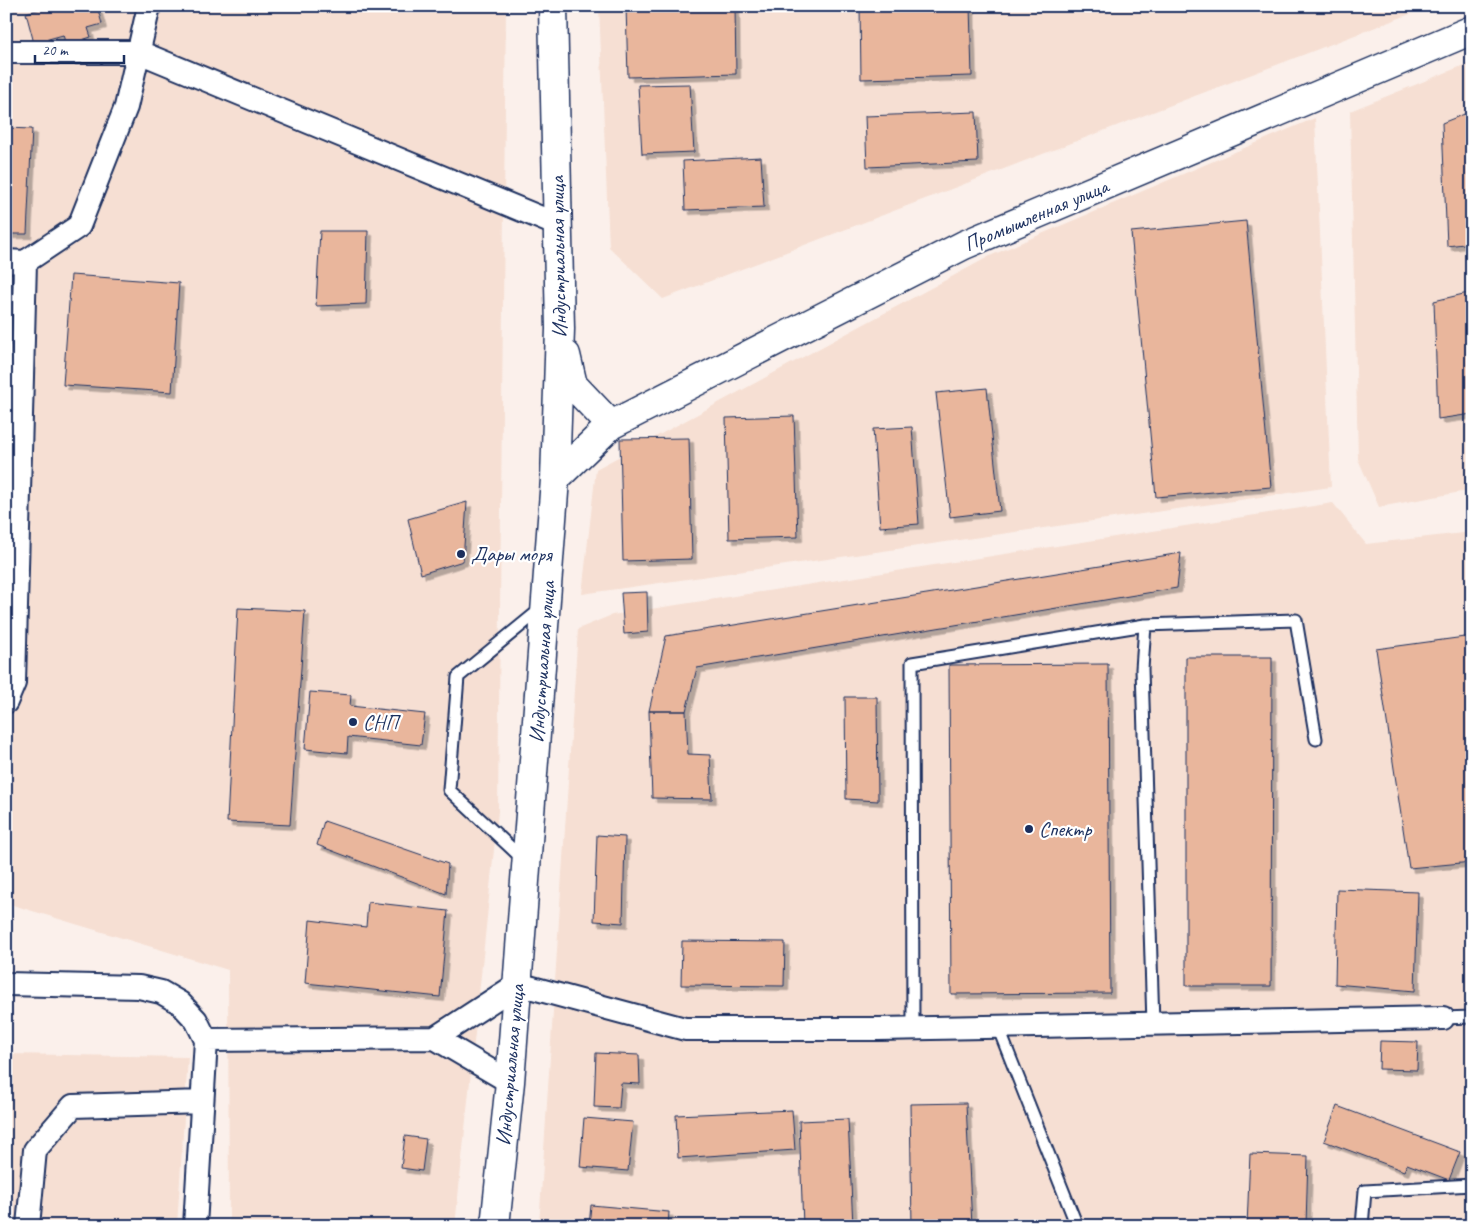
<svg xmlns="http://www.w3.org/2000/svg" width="1478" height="1232" font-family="Caveat,sans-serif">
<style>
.built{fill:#f6dfd3}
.building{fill:#e9b69c;stroke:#1b2f5e;filter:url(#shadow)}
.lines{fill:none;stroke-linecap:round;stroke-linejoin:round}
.service-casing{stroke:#1b2f5e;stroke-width:15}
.minor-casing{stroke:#1b2f5e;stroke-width:26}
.secondary-casing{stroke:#1b2f5e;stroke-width:31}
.service{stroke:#fff;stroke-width:11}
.minor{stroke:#fff;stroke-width:22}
.secondary{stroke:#fff;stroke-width:28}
.poi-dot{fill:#1b2f5e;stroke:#fff;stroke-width:2}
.labels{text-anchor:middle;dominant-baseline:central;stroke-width:4.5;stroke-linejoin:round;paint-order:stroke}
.street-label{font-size:21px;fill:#1b2f5e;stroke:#fff}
.poi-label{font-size:21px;fill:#1b2f5e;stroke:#fff;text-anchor:start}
</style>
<defs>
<filter id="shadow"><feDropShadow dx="4.5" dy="4.5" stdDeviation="0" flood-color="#0004"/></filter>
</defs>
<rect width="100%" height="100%" fill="#fbf0eb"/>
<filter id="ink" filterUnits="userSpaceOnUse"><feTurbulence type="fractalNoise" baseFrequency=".02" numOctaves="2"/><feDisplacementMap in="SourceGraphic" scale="10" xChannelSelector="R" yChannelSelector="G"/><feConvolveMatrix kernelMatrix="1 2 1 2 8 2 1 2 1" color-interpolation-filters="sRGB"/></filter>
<g filter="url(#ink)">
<path class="built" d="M6 6H506L498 811 455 1226H229L228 970 6 903Z
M599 6H1431L663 299 609 247Z
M1472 62V490L1379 507 1358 459 1350 111Z
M1315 118 1331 487 582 594 596 469 992 255Z
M1333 503 1366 544 1472 532V1226H539L578 629 612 615Z
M6 1054 188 1057 177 1226H6Z"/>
<path class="building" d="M51 6H97L102 24 88 28 91 37 66 45 63 35 34 43 26 13Z
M626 6H735L736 74 628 77Z
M860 6H970L972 76 861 79Z
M690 84 694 152 642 154 638 85Z
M1472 111V243L1447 246 1442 123Z
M976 112 978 162 867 167 865 116Z
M6 128 32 129 27 234H6Z
M761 157 764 207 685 210 683 161Z
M1246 221 1271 487 1156 497 1131 232Z
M320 231H368L366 304 316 306Z
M71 275 179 283 172 392 63 385Z
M1472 292V414L1438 419 1434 301Z
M987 388 1000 511 950 517 936 393Z
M794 416 798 537 729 539 726 418Z
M912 427 919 524 880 527 873 429Z
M689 438 692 559 623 561 620 439Z
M467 502 463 561 421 574 408 519Z
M1181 553 1177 588 697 668 686 711H649L666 636Z
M647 592 648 632 624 634 621 593Z
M238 608 305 611 290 825 227 822Z
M1472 636V862L1409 868 1376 649Z
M1186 657H1272L1271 986H1186Z
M1108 664 1110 993 951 994 949 665Z
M310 692 351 695 350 706 425 714 421 745 348 737 347 753 305 749Z
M845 697H877L878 801 846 799Z
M649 711H686L688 754 710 755 712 799 652 798Z
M324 821 448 864 446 894 317 845Z
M597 835 625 837 623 923 594 921Z
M1337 889 1418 892 1415 991 1335 984Z
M368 902 448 911 440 997 305 983 310 920 366 927Z
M682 941 785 942 784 986 681 985Z
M1380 1041 1418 1042 1417 1070 1379 1069Z
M596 1053 639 1055 640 1084 621 1083 619 1108 594 1107Z
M966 1103 972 1226H912L910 1104Z
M1337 1106 1460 1152 1449 1180 1407 1164 1404 1171 1324 1141Z
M792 1110 795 1150 678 1158 676 1115Z
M584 1118 633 1122 628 1171 580 1167Z
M848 1119 853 1226H803L799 1121Z
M405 1136 426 1139 422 1171 401 1168Z
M1250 1154 1308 1156 1306 1226H1247Z
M591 1205 669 1212 668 1226H589Z"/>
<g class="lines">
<g class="service-casing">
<path id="service" d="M524 860 449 790 458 677 541 609
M1443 1018 1472 1017
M1153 1024 1142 669 1145 625 1296 620 1316 739
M998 1027 1077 1226
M913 1029 912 663 1145 625
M1362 1226 1365 1191 1472 1185"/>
</g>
<g class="minor-casing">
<path id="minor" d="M6 52H139L558 225
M6 261 25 262 79 226 126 107 149 6
M6 702 14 683 25 262
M6 984 139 987 161 992 180 1003 196 1020 206 1040 195 1226
M435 1038 510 1082
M206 1040 435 1038 518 984 685 1029H879L1443 1018
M28 1226 35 1150 73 1106 202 1102"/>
</g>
<g class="secondary-casing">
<path id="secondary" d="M566 355 573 385 611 425
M555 479 611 425 964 245 1472 30
M495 1226 510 1082 555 479 560 329 553 6"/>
</g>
<use href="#service" class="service"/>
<use href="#minor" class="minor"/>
<use href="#secondary" class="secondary"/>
</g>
</g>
<g class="poi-dot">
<circle cx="461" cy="554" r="5"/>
<circle cx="353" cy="722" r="5"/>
<circle cx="1029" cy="829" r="5"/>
</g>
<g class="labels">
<g class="street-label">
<text transform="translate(1036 215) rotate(-23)">Промышленная улица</text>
<text transform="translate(558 257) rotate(-91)">Индустриальная улица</text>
<text transform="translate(542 662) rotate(-86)">Индустриальная улица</text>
<text transform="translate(510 1065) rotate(-85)">Индустриальная улица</text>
</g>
<g class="poi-label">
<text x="471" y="554">Дары моря</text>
<text x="363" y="722">СНП</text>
<text x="1039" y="829">Спектр</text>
</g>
</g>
<rect width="1478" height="1232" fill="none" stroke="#fff" stroke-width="25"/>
<rect x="12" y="12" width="1453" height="1207" fill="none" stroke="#1b2f5e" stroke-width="2" filter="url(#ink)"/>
<path d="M35 55v8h89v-8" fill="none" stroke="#1b2f5e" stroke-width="2.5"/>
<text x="42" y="55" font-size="15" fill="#1b2f5e" stroke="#ffffff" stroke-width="4" paint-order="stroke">20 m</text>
</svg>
